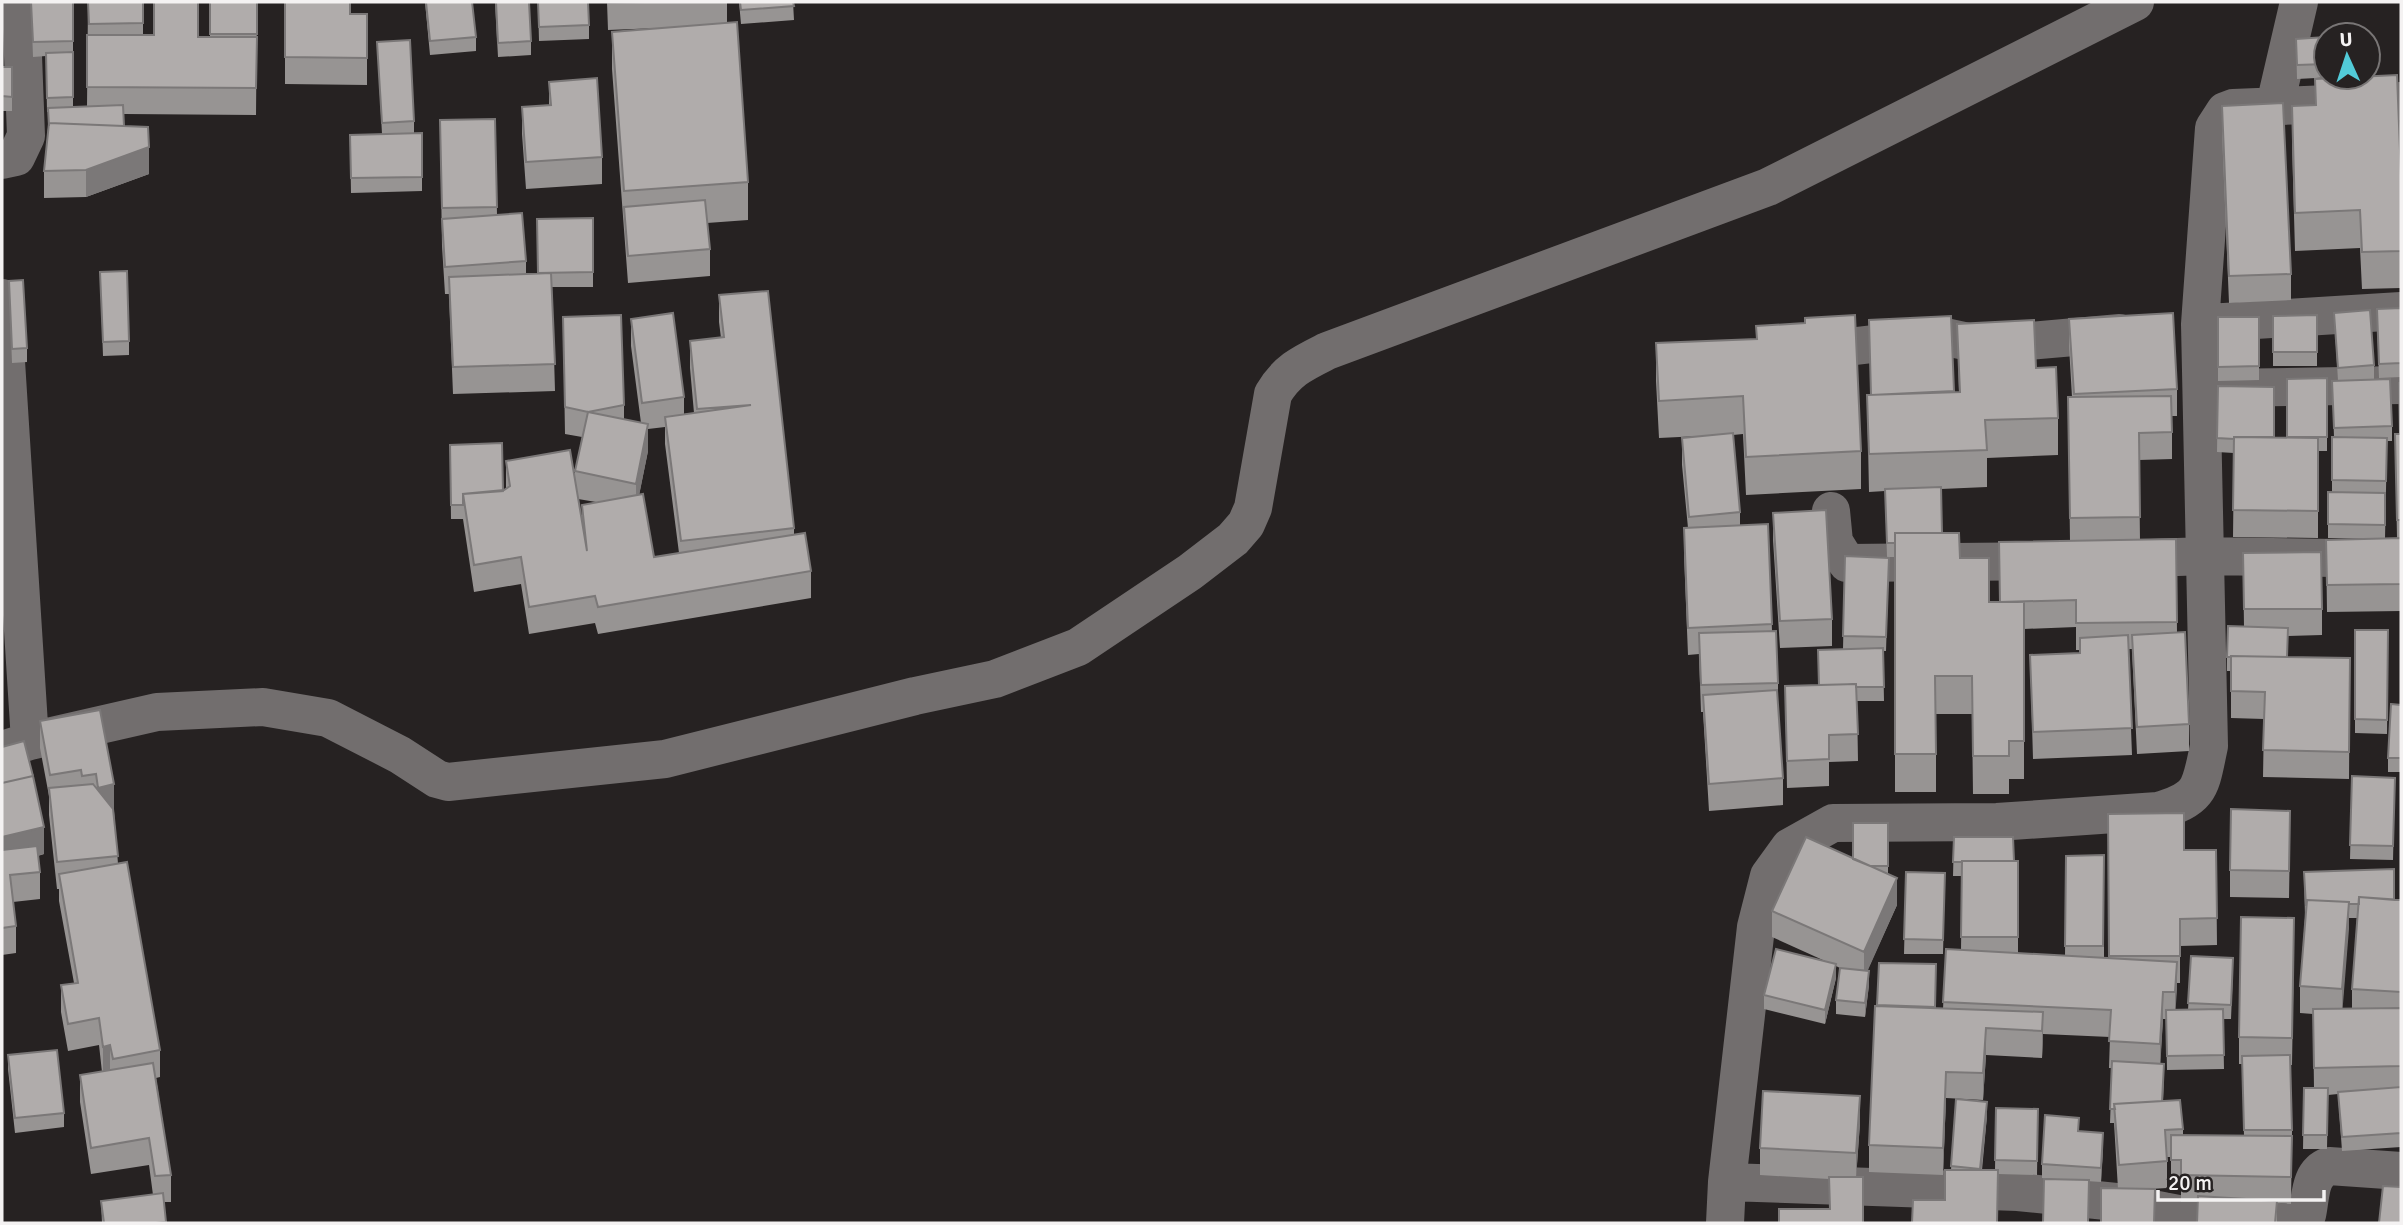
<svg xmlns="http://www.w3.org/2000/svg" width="2403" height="1225" font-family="Signika,sans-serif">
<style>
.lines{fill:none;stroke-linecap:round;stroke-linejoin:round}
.minor{stroke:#726e6e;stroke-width:38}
.wall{fill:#979493;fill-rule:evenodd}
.shaded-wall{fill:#7b7878}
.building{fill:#b0acab;stroke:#7b7878;stroke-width:2}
</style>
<rect width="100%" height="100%" fill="#262222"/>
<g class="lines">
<path class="minor" d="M2275 105 2299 2
M2 160 16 157 26 136 21 2
M2 298 30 741
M2208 323 2401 311
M1805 352 1941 336 1983 345 2120 333
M2221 388 2401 385
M1831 511 1834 542 1847 563 2049 561
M2123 559 2205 556 2401 559
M2 750 30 741 157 712 263 707 328 718 400 755 437 779 448 782 665 759 915 696 995 679 1078 647 1190 572 1233 539 1246 524 1253 508 1273 394C1287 370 1303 363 1327 351L1768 187 2135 2
M1727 1182 2018 1192 2116 1202 2178 1214 2290 1223 2307 1215C2311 1197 2309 1173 2329 1166L2401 1171
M1725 1223 1727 1182 1756 927 1769 876 1790 847 1833 823 1997 822 2158 811C2202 798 2200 788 2209 746L2200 324 2214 128 2225 111 2233 108 2401 101"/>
</g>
<path class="wall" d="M31 2H73V107L87 106 88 2H143V35L210 37V2H257L256 115 124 114V126L149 174 86 197 44 198V171L48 128V112H47L46 56 33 57Z
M285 2 350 14H367V85L285 84Z
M425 2H472L476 37V51L430 55Z
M495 2 531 41V55L498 57Z
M538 2 589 25V39L539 41Z
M607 2H727V23L748 182V220L707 223 710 249V276L628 283 612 69V32L659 28 608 30Z
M739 2H793L794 20 741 24Z
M2326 37V77H2335L2297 79 2296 39Z
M377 42 414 121V134L422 133V191L351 193 350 135 382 134Z
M2 67H12V111H2Z
M2315 79 2401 175V288L2362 289 2360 248 2295 251 2292 144V106L2315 105Z
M549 82 602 157V184L526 189 522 134V107L549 106Z
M2222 106 2291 274V300L2229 303 2222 133Z
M495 119 497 215 526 261V274L538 273 593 218V287H552L555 391 453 394 449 294H445L442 246 440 120Z
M100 272 129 341V355L103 356Z
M9 281 27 348V362L12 363Z
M719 295 794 528V534L811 571V598L598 634 595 623 529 634 521 584 474 592 463 519H451L450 445 503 491 506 489V461L575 483V471L582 437 565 434 563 317 624 405V419L641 423 631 346V319L684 397V414L694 413 690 368V341L721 338 719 322ZM665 427V444L679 553 654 557 639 495 648 451V429ZM578 499 596 502 582 505V520Z
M2401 308V377L2379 378 2377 323Z
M2334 313 2374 365V379L2392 426V441H2387L2385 539 2397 538 2395 434H2400L2401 383V611L2327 612 2326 540 2373 539 2328 538V492H2332V437H2334L2332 381H2338Z
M2317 315V366H2273V316Z
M2218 317H2259V380L2218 381Z
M2069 319 2177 389V416H2172V459L2139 460 2140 540 2176 539 2177 633 2189 724V751L2137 754 2132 649H2128L2132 755 2033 759 2030 655 2080 653V650H2076V627L2024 629V779H2009V794H1973L1972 714H1936V792H1895V557H1887L1885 491 1869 492 1867 395H1871L1869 320 1954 393 1959 392 1957 324 2036 368 2058 418V455L1987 458V487L1941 489 1942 533 1989 602H1999V542L2070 541 2068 397H2072L2069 346Z
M1756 326 1861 451V489L1746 495 1743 434 1733 435 1740 512V526L1768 524 1772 631 1778 683V710L1783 778V805L1709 811 1703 712H1701L1699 654 1688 655 1684 555V528H1688L1682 465V438L1700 436 1659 438 1656 381V343L1756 339Z
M2327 378V451H2318V538L2233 537 2234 453 2217 452 2218 386 2274 437H2287Z
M1773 513 1832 619V646L1780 648 1773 540Z
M2243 553 2322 609V635L2288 636V657L2350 658 2349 779 2263 777 2264 719 2231 718V671H2227V657L2244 627Z
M1845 556 1889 558 1886 651H1883L1884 701H1857L1858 761 1829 762V786L1787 788 1785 686 1819 685 1843 649Z
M2355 630H2388L2387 734 2355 733Z
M2401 705V772H2388V758Z
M100 710 114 811 118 864 160 1050V1077L156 1078 171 1175V1202H164L166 1222 168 1223H102L101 1201 153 1195 149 1165 91 1174 80 1102V1075L102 1072 99 1045 68 1051 61 1012V985L74 983 59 901V889H57L49 815V796L40 748V721Z
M2 747 44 854 38 856 40 872V899L13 902 16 926V953L2 955Z
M2352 776 2395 778 2393 860 2350 859Z
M2108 814 2184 850H2216L2217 945 2180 946V983H2177L2175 1010H2188L2191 956 2233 972 2231 1019H2223L2224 1069 2167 1070 2166 1019H2163L2160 1064 2164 1078 2163 1101 2183 1129V1135L2244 1136 2242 1064H2239V1037L2294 945 2292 1065H2290L2292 1130 2291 1204 2277 1203V1223L2198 1202H2181V1187H2171V1157H2167V1188L2150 1189H2155V1223H2101L2118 1189 2114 1123H2110L2112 1068H2109L2110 1037 2043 1034 2042 1058 1986 1055 1983 1100 1946 1098 1943 1175 1869 1172V1145L1879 963 1936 964 1935 1008 1943 1009 1946 949 1961 950 1962 876H1953L1954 837 2014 861H2018V953L2065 956 2066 856 2104 855V958H2109Z
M1888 823V874L1897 905 1867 971 1869 985 1865 1017 1836 1014V1000L1840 968 1836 966V978L1825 1024 1764 1009V995L1825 961 1772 937V911L1853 858Z
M2290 838 2289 898 2230 897V870Z
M1906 872 1945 873 1943 954H1904Z
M2304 872 2394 900H2401V1147L2342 1151 2338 1094 2328 1095 2327 1149H2303L2304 1088H2314L2313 1014 2300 1013V986L2305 918ZM2349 918H2357L2352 989V1008L2342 1009Z
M8 1055 64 1113V1127L15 1133 8 1069Z
M1956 1099 1987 1116 1982 1170H1995L1996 1108 2038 1109 2037 1175 1998 1174 1951 1170Z
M1860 1123 1856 1177 1829 1209V1179L1760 1175V1148Z
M2079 1131 2103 1147 2101 1182 2042 1178V1164Z"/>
<path class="shaded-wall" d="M149 147V174L86 197V170Z
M648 424V451L636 511V484Z
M114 784V811L98 815V788Z
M44 827V854L2 864V837Z
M1897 878V905L1864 979V952Z
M2349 902V929L2342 1016V989Z
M2177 962V989L2175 1019V992Z
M1836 964V978L1825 1024V1010Z
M1869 971V985L1865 1017V1003Z
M2163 992V1019L2160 1071V1044Z
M2043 1012V1039L2042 1058V1031Z
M1986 1028V1055L1983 1100V1073Z
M110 1045V1071L103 1074V1047Z
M1946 1072V1098L1943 1175V1148Z
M1860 1096V1123L1856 1180V1153Z
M1987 1102V1116L1980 1183V1169Z
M2103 1133V1147L2101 1182V1168Z"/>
<path class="building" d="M31 2H73V41L33 42Z
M88 2H143V23L89 24Z
M154 2H198V37H257L256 88 87 87V35H154Z
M210 2H257V34H210Z
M285 2H350V14H367V58L285 57Z
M426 2H472L476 37 430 41Z
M496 2H529L531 41 498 43Z
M538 2H588L589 25 539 27Z
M608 2H645L608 3Z
M740 2H793L794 6 741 10Z
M737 22 748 182 624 191 612 32Z
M2326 37V64L2297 65 2296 39Z
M410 40 414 121 382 123 377 42Z
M73 52V97L47 98 46 53Z
M2 67H12V97L2 96Z
M2397 75 2401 175V251L2362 252 2360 210 2295 213 2292 106 2316 105 2315 79Z
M597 78 602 157 526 162 522 107 551 105 549 82Z
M2283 103 2291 274 2229 276 2222 106Z
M123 105 124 126 49 123V126L48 108Z
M495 119 497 207 442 208 440 120Z
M49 123 148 127 149 147 86 170 44 171Z
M422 133V177L351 178 350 135Z
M705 200 710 249 628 256 624 207Z
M522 213 526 261 445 267 442 219Z
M593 218V272L538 273 537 219Z
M127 271 129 341 103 342 100 272Z
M551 273 555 364 453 367 449 277Z
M23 280 27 348 12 349 9 281Z
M768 291 794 528 681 541 665 417 751 405 697 409 690 341 724 337 719 295Z
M2401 308V363L2379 364 2377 309Z
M2370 310 2374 365 2338 368 2334 313Z
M673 313 684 397 642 403 631 319Z
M2173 313 2177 389 2074 394 2069 319Z
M621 315 624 405 588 412 565 407 563 317Z
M1855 315 1861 451 1746 457 1743 396 1659 401 1656 343 1757 339 1756 326 1805 323V318Z
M2317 315V352H2273V316Z
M1951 316 1954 391 1871 395 1869 320Z
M2218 317H2259V366L2218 367Z
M2034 320 2036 368 2056 367 2058 418 1985 420 1987 450 1869 454 1867 395 1960 392 1957 324Z
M2327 378V437H2287V379Z
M2390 379 2392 426 2334 428 2332 381Z
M2399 383H2401V434H2400Z
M2218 386 2274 387V437H2234V439L2217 438Z
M2171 396 2172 432 2139 433 2140 517 2070 518 2068 397Z
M588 412 648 424 636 484 575 471Z
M1733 433 1740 512 1689 517 1682 438Z
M2395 434H2401V520H2397Z
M2234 437 2318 438V511L2233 510Z
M2332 437 2387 438 2386 481 2332 480Z
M502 443 503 491 463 494V505H451L450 445Z
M570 450 587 551 582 505 643 494 654 557 805 533 811 571 598 607 595 596 529 607 521 557 474 565 463 494 504 490 510 486 506 461Z
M1941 487 1942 533H1895V543H1887L1885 489Z
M2328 492 2385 493V525L2328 524Z
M1826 510 1832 619 1780 621 1773 513Z
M1768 524 1772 624 1688 628 1684 528Z
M1895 533H1959L1960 558H1989V602H2024V741H2009V756H1973L1972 676H1935L1936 754H1895Z
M2401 538V584L2327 585 2326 540Z
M2176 539 2177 622 2076 623V600L2000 602 1999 542Z
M2321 552 2322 609H2244L2243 553Z
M1845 556 1889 558 1886 637 1843 636Z
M2228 626 2288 628 2287 657 2231 656V657H2227Z
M2355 630H2388L2387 720 2355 719Z
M1776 631 1778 683 1701 685 1699 633Z
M2185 632 2189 724 2137 727 2132 635Z
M2128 635 2132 728 2033 732 2030 655 2080 653V638Z
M1883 648 1884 687H1856V684L1819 685 1818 650Z
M2231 656 2350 658 2349 752 2263 750 2265 692 2231 691Z
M1856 684 1858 734 1829 735V759L1787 761 1785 686Z
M1777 690 1783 778 1709 784 1703 695Z
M2391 704 2401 705V758H2388Z
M100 710 114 784 98 788 96 774 82 776 81 770 50 775 40 721Z
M24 741 33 776 2 783V747Z
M33 776 44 827 2 837V783Z
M2352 776 2395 778 2393 846 2350 845Z
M93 784 113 809 118 856 57 862 49 788Z
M2231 809 2290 811 2289 871 2230 870Z
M2184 813V850H2216L2217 918 2180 919V956H2109L2108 814Z
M1853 823H1888V866H1870L1853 859Z
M1806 837 1897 878 1864 952 1772 911Z
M1954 837H2013L2014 861H1962V862H1953Z
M37 846 40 872 10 875 16 926 2 928V850Z
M2104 855 2103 946H2065L2066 856Z
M1962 861H2018V937H1961Z
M127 862 160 1050 113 1059 110 1045 103 1047 99 1018 68 1024 61 985 78 983 59 874Z
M2394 869V900L2359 897V904H2349V902L2307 900 2306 906 2304 872Z
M1906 872 1945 873 1943 940 1904 939Z
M2359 897 2401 900V992L2352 989Z
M2307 900 2349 902 2342 989 2300 986Z
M2241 917 2294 918 2292 1038 2239 1037Z
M1776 949 1836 964 1825 1010 1764 995Z
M1946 949 2177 962 2175 992H2163L2160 1044 2109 1041 2111 1010 1943 1002Z
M2191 956 2233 958 2231 1005 2188 1003Z
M1879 963 1936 964 1935 1007 1877 1005Z
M1840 968 1869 971 1865 1003 1836 1000Z
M1875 1006 2043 1012 2042 1031 1986 1028 1983 1073 1946 1072 1943 1148 1869 1145Z
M2401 1008V1066L2314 1068 2313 1009Z
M2223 1009 2224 1055 2167 1056 2166 1010Z
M57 1050 64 1113 15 1118 8 1055Z
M2290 1055 2292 1130H2244L2242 1056Z
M2112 1061 2164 1064 2162 1101 2114 1104 2115 1109H2110Z
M153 1063 171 1175 155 1176 149 1138 91 1148 80 1075Z
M2401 1087V1133L2342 1137 2338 1092Z
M2304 1088H2328L2327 1135H2303Z
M1763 1091 1860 1096 1856 1153 1760 1148Z
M1956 1099 1987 1102 1980 1169 1951 1166Z
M2180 1100 2183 1129 2165 1130 2167 1161 2119 1165 2114 1104Z
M1996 1108 2038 1109 2037 1161 1995 1160Z
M2045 1115 2079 1118 2078 1131 2103 1133 2101 1168 2042 1164Z
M2171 1135 2292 1136 2291 1177 2181 1175V1160H2171Z
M1945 1170H1998L1997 1223H1912L1913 1200H1945Z
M1829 1177H1863V1223H1779V1209H1830Z
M2044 1179 2089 1180 2088 1223H2043Z
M2383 1186 2401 1187V1223H2379Z
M2101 1188 2155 1189 2154 1223H2101Z
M163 1193 166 1222 156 1223H104L101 1201Z
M2198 1196 2277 1201 2275 1223H2197Z"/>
<rect width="2403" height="1225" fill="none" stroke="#f4f2f2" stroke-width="7"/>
<g transform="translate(2347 56) rotate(357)"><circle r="33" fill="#262222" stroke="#787575" stroke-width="2"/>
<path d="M0-5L12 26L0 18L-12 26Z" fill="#52cbd8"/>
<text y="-10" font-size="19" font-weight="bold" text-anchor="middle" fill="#f4f2f2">U</text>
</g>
<path d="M2158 1190v10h166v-10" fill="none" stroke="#f4f2f2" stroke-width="3.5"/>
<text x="2168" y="1190" font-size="21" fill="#f4f2f2" stroke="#262222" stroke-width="5" paint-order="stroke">20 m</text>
</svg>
